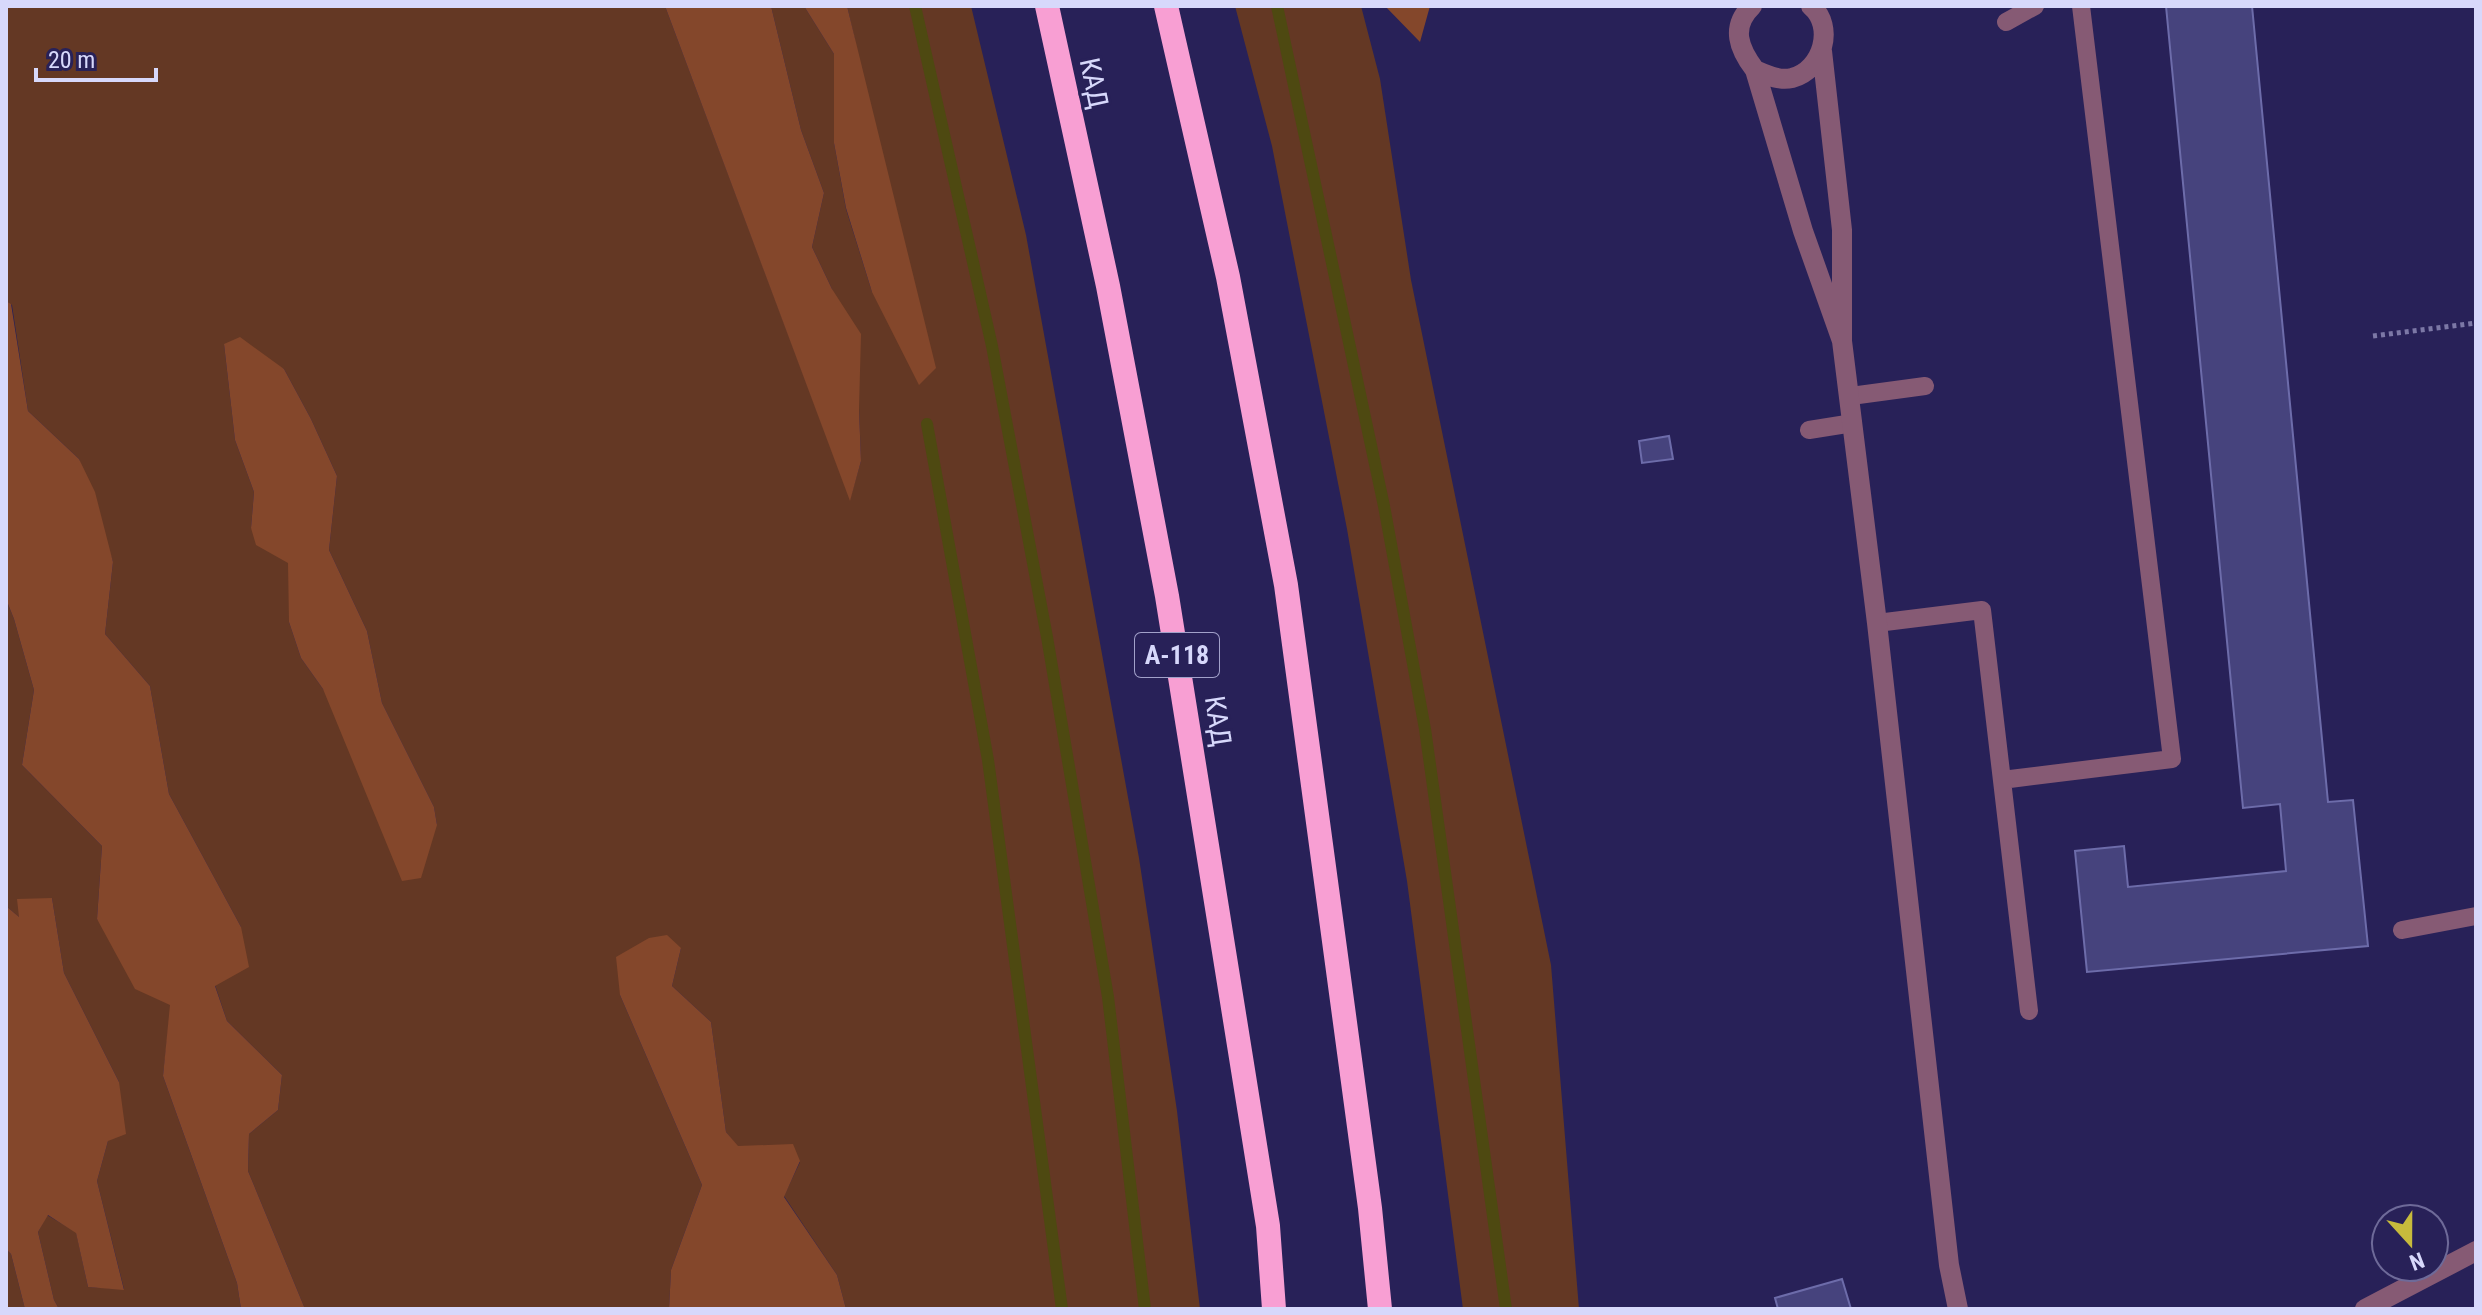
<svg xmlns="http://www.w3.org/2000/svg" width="2482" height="1315" font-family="'Roboto Condensed',sans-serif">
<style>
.green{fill:#643824;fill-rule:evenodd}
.forest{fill:#84472b}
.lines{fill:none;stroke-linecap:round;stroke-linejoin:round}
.stream{stroke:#4e4911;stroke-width:12}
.building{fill:#46437d;stroke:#6d6caa;stroke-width:2}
.path{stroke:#7c78a6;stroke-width:5;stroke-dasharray:4 4;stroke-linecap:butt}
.lane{stroke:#865a74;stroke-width:18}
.street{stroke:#865a74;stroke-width:20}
.highway{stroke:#f89fd3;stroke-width:24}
.labels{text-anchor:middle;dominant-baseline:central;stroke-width:6;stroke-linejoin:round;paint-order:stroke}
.shield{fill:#282158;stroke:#a2a1ca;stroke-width:2}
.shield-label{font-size:26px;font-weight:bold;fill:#d7d8fb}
.street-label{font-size:28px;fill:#d7d8fb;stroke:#282158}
</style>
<rect width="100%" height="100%" fill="#282158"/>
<path class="green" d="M6 6H665L850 499 861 461 859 409 832 289 812 247 824 193 801 130 771 6H804L834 54V143L846 209 872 292 855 40 847 6H971L1026 235 1139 858 1177 1111 1200 1309H846L837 1275 784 1196 800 1162 737 1146 726 1132 711 1022 672 986 681 948 620 995 702 1185 671 1270 669 1309H305L248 1171 249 1134 278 1110 282 1075 227 1021 215 985 241 927 169 794 150 686 105 634 113 562 79 459 28 411 12 305 6 301ZM224 344 284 369 311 419 337 476 329 550 367 631 382 703 434 807 437 825 323 689 301 658 289 622V563L251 528 254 492 235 440Z
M1235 6H1361L1380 79 1411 280 1551 965 1579 1309H1463L1407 881 1347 529 1272 146Z
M6 599 14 619 34 690 22 765 102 846 97 919 171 1005 163 1076 237 1283 241 1309H59L54 1300 38 1232 47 1215 76 1232 88 1287 124 1289 97 1181 108 1141 119 1082 64 973 52 898 20 918 6 906Z
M6 1249 11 1254 25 1309H6Z"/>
<path class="forest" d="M665 6H771L801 130 824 193 812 247 832 289 861 334 859 409 861 461 850 501Z
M804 6H847L936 368 919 385 872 292 846 208 834 143V54Z
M1385 6H1430L1420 42Z
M6 301 11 304 28 411 79 459 95 492 113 562 105 634 150 686 169 794 241 927 249 967 215 986 227 1021 282 1075 278 1110 249 1134 248 1171 305 1309H241L237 1283 163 1076 170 1005 135 989 97 919 102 846 22 765 34 690 14 619 6 599Z
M240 337 284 369 311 419 337 476 329 550 367 631 382 703 434 807 437 825 421 878 402 881 323 689 301 658 289 622 288 563 256 545 251 528 254 492 235 440 224 344Z
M52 898 64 973 119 1082 126 1134 108 1141 97 1181 124 1290 88 1287 76 1233 48 1215 38 1232 54 1300 59 1309H25L11 1254 6 1249V906L19 917 17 899Z
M667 935 681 948 672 986 711 1022 726 1132 738 1146 793 1144 800 1161 784 1197 837 1275 846 1309H669L671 1270 702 1185 620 995 616 957 649 938Z"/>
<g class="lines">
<path class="stream" d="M915 6 992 346 1047 637 1108 997 1145 1309
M1277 6 1384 506 1425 729 1506 1309
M927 424 988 760 1062 1309"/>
</g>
<path class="building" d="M2166 6H2252L2328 802 2353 800 2368 946 2087 972 2075 851 2124 846 2128 887 2286 871 2280 804 2243 808Z
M1669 436 1673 459 1642 463 1639 441Z
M1842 1279 1851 1309H1778L1775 1298Z"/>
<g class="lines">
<path class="path" d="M2373 336 2476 323"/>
<path class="lane" d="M2006 22 2035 6
M1851 396 1925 386
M1809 430 1853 423
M1877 623 1982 610 2029 1011
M2002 780 2172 759 2081 6
M2402 930 2476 916"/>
<path class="street" d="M1752 6C1730 27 1739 49 1755 70L1803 231 1842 341V230L1822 51
M1755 70C1767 75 1779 81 1792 78 1823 70 1835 26 1811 6
M1842 341 1877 623 1949 1265 1958 1309
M2365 1309 2476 1251"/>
<path class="highway" d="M1047 6 1108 286 1167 596 1268 1226 1274 1309
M1166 6 1228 277 1286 585 1370 1208 1380 1309"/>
</g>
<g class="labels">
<rect class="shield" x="1135" y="633" width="84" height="44" rx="6"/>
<g class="shield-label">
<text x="1177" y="655">А-118</text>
</g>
<g class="street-label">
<text transform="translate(1094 83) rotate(78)">КАД</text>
<text transform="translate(1218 721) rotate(81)">КАД</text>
</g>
</g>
<rect width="2482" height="1315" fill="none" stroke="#d7d8fb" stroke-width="16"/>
<g transform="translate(2410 1243) rotate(159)"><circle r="38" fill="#282158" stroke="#6e6a99" stroke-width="2"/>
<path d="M0-6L14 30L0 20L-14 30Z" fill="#c7bb3c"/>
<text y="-12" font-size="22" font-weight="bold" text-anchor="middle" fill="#d7d8fb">N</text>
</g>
<path d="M36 68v12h120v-12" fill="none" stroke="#d7d8fb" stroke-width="4"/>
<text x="48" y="68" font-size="24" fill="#d7d8fb" stroke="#282158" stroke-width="6" paint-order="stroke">20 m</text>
</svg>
